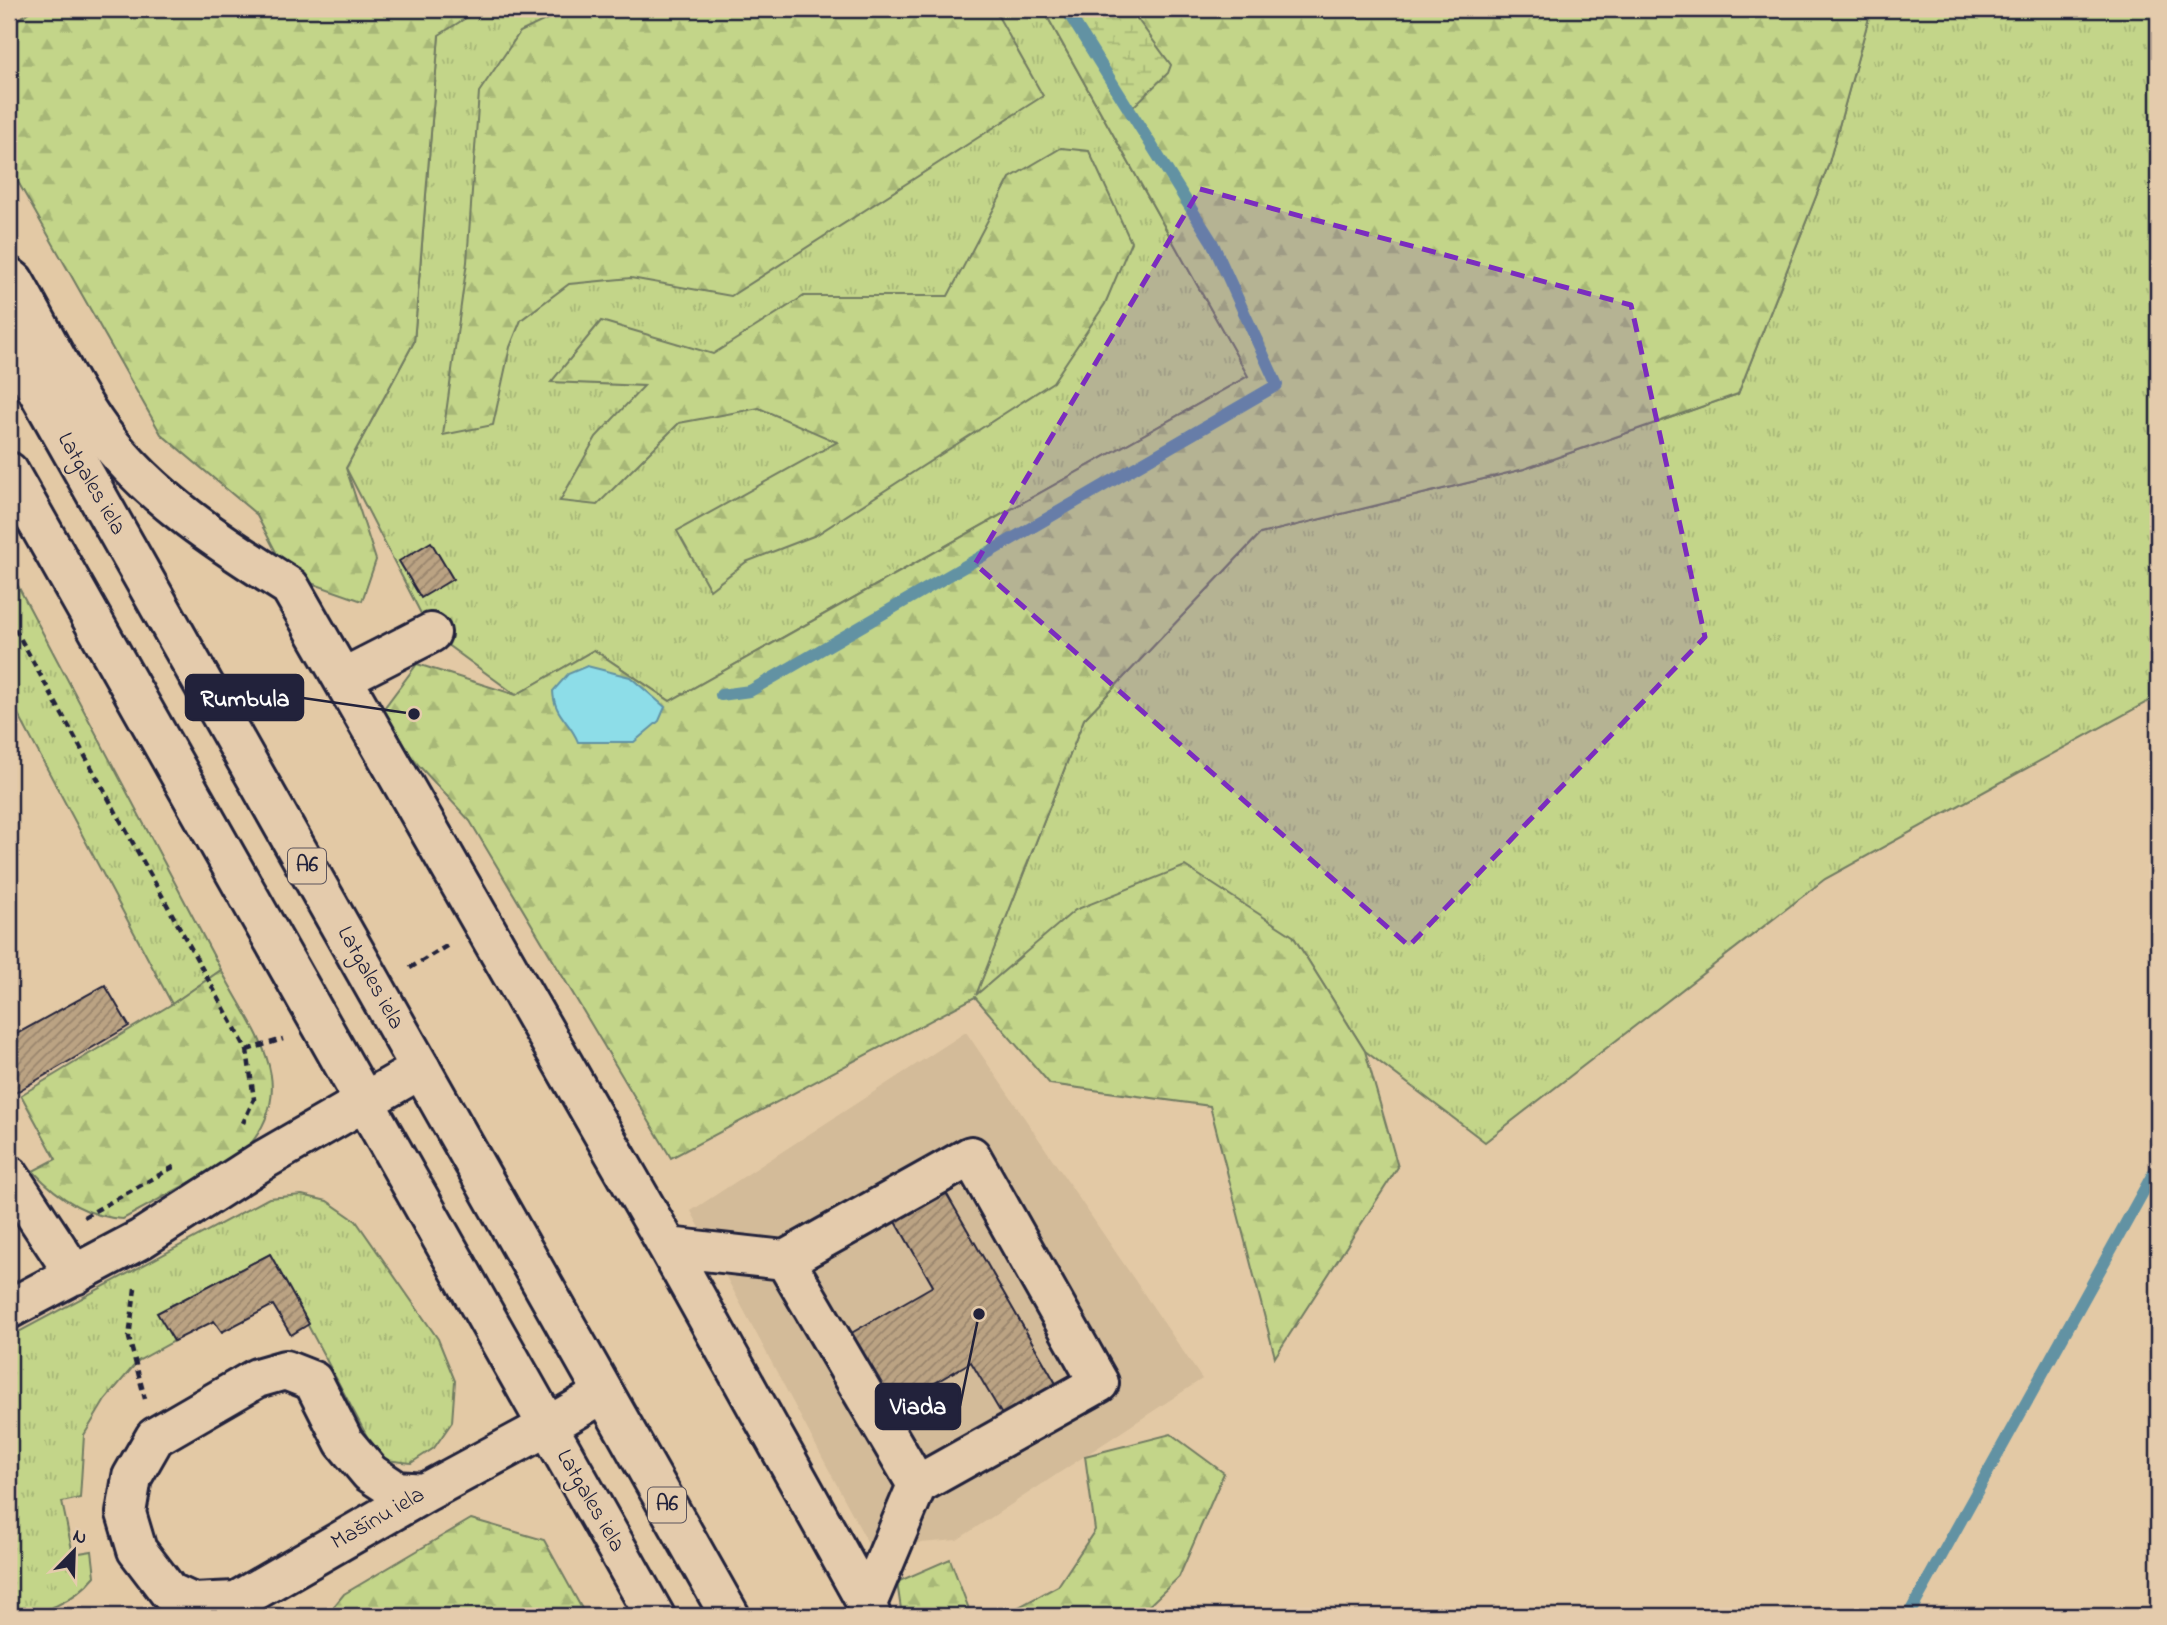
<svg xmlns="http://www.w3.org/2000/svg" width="2167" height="1625" font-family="'Indie Flower',sans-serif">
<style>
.built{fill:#d3bb99}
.grass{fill:url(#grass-tufts);stroke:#727c62;stroke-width:2}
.forest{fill:url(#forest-firs);stroke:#727c62;stroke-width:2}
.wetland{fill:url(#wetland-marsh);stroke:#727c62;stroke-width:2}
.water{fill:#8ddde8;stroke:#6292a3;stroke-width:2}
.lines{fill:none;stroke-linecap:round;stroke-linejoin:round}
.stream{stroke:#6292a3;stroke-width:12}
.building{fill:url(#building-hatch);stroke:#22223b;stroke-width:2}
.minor-casing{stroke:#22223b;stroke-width:44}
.highway-casing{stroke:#22223b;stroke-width:44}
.path{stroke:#22223b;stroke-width:4.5;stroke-dasharray:7 5;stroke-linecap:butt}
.minor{stroke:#e4cbac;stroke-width:38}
.highway{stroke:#e4cbac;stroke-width:38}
.marked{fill:#7b2cbf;fill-opacity:0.2;stroke:#7b2cbf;stroke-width:5;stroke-dasharray:14 9;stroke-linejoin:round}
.labels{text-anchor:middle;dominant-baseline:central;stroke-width:5;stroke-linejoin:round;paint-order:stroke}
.shield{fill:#e4cbac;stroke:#5c555d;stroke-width:2}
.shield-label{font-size:21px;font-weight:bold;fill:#22223b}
.street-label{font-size:23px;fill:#22223b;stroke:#e4cbac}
.leader{fill:none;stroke:#22223b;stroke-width:2.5}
.callout-dot{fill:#22223b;stroke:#e4cbac;stroke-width:2.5}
.callout{fill:#22223b;stroke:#22223b;stroke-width:2.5}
.callout-label{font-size:24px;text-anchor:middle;font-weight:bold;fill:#fff}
</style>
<defs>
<pattern id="grass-tufts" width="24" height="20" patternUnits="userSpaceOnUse" patternTransform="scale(1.75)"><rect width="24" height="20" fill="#c3d589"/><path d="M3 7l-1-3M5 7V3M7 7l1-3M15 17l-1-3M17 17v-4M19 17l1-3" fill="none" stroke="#a7b777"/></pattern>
<pattern id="forest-firs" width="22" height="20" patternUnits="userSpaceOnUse" patternTransform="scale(1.75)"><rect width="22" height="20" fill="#c3d589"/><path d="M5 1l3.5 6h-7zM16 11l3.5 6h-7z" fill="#a7b777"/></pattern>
<pattern id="wetland-marsh" width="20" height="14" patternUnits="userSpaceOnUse" patternTransform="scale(1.75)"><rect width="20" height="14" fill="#c3d589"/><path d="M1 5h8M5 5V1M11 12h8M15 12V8" fill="none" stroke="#a7b777"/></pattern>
<pattern id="building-hatch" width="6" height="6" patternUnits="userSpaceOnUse" patternTransform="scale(1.75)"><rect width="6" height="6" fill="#bba383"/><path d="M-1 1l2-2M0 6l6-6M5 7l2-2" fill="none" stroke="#98846c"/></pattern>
</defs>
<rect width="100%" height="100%" fill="#e3c9a5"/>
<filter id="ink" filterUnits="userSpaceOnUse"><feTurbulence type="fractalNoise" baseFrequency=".0143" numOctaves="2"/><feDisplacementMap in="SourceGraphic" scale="14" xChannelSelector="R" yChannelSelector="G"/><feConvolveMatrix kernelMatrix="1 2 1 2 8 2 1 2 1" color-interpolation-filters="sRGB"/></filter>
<g filter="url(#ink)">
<path class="built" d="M966 1032 1202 1379 957 1540 870 1547 691 1211Z"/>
<path class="grass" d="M480 9H1043L1248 376 670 701 594 650 516 695 431 633 346 468 414 342 439 34Z
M1927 9H2158V696L1825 879 1485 1142 1365 1051 1293 936 975 997 1084 719 1260 534 1524 469 1738 394 1828 166 1870 13Z
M9 569 221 970 172 1004 9 697Z
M302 1195 327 1201 356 1221 438 1339 455 1381 452 1422 434 1448 411 1463 386 1460 371 1444 270 1254 158 1313 174 1341 138 1361 105 1400 84 1435 80 1498 62 1502 73 1554 92 1551 95 1576C74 1602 41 1616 9 1616V1337L269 1198Z"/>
<path class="forest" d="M33 9H480L439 35 414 342 346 468 376 560 362 601 288 575 256 514 161 434 9 166V26Z
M568 9H994L1043 96 731 296 631 278 569 284 521 320 510 347 493 425 443 435 467 262 479 92 520 32Z
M1043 9H1927L1870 14 1828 166 1738 394 1524 469 1260 534 1084 719 976 995 1075 910 1185 866 1293 936 1365 1051 1398 1167 1275 1357 1210 1106 1050 1084 975 997 671 1158 470 821 376 719 417 664 516 695 594 650 670 701 1248 376Z
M1061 148 1089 151 1131 242 1105 304 1053 382 816 535 746 562 710 590 677 531 837 442 759 408 679 423 597 505 560 501 596 437 644 386 551 382 601 321 713 354 804 296H948L1010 178Z
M221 970C256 1035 304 1088 242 1154L123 1219C87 1217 57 1197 33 1171L56 1159 21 1095 172 1004Z
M1171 1434 1224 1473 1179 1577 1138 1616H1002L1058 1586 1095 1530 1085 1456Z
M471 1519 544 1540 586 1616H326L344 1594Z
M950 1559 969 1609 982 1616H902L897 1582Z"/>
<path class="wetland" d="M1090 9H1130L1171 65 1168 73 1131 109 1068 17Z"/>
<path class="water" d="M587 666 630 677 665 707 659 721 634 742H578C570 721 554 716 553 691L568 674Z"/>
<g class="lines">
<path class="stream" d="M721 695 750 691 1277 385 1212 242 1066 9
M1908 1616 2158 1165"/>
</g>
<path class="building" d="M431 542 453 579 421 598 399 561Z
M105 985 129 1026 15 1093 9 1083V1038Z
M945 1191 1062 1394 1008 1425 971 1362 890 1409 848 1335 933 1286 895 1220Z
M270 1254 309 1324 291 1335 273 1305 222 1332 214 1321 174 1341 157 1313Z"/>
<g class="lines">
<g class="minor-casing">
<path id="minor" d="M9 277 14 281C43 331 68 386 102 433 150 498 222 544 290 587L668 1247 867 1604 871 1616
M343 678 431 633
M9 1175 75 1275
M668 1247 785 1260 917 1485 867 1604
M785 1260 971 1156 1099 1383 917 1485
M9 1309 141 1239 265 1159 421 1069
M236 1601 193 1603 169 1592 137 1550 126 1513 132 1477 155 1437 257 1378 285 1370 313 1381 344 1442 370 1473 397 1491 424 1493
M214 1614 424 1493 548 1426"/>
</g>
<g class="highway-casing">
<path id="highway" d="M9 340 730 1616
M9 472 655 1616
M548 1426 604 1393"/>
</g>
<path class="path" d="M9 618 247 1050 254 1099 243 1123
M410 968 450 944
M247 1050 283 1039
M84 1217 177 1165
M135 1288 129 1338 145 1399"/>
<use href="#minor" class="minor"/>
<use href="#highway" class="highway"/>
</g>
</g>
<path class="marked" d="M1200 189 1631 305 1705 637 1409 946 975 564Z"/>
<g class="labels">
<g class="shield">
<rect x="288" y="848.5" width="38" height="35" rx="5"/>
<rect x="648" y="1487.5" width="38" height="35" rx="5"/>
</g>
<g class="shield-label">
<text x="307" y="866">A6</text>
<text x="667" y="1505">A6</text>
</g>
<g class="street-label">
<text transform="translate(91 484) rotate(60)">Latgales iela</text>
<text transform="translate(370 978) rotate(61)">Latgales iela</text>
<text transform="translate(590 1501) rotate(60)">Latgales iela</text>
<text transform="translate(378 1519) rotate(-30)">Mašīnu iela</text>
</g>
</g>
<path class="leader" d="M414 714L303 698M979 1314L960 1406"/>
<g class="callout-dot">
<circle cx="414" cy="714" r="7"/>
<circle cx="979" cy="1314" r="7"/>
</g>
<g class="callout">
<rect x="186" y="675" width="117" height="45" rx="7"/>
<rect x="876" y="1384" width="84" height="45" rx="7"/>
</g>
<g class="callout-label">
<text x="245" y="706">Rumbula</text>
<text x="918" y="1414">Viada</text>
</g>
<rect width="2167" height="1625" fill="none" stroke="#e4cbac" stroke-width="35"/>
<rect x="18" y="18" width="2132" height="1590" fill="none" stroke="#22223b" stroke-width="2.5" filter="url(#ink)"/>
<g transform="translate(74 1551) rotate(23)" stroke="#e4cbac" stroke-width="5" paint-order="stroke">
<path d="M0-5L12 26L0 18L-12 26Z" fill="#22223b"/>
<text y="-10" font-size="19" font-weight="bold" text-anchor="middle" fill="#22223b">N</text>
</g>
</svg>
